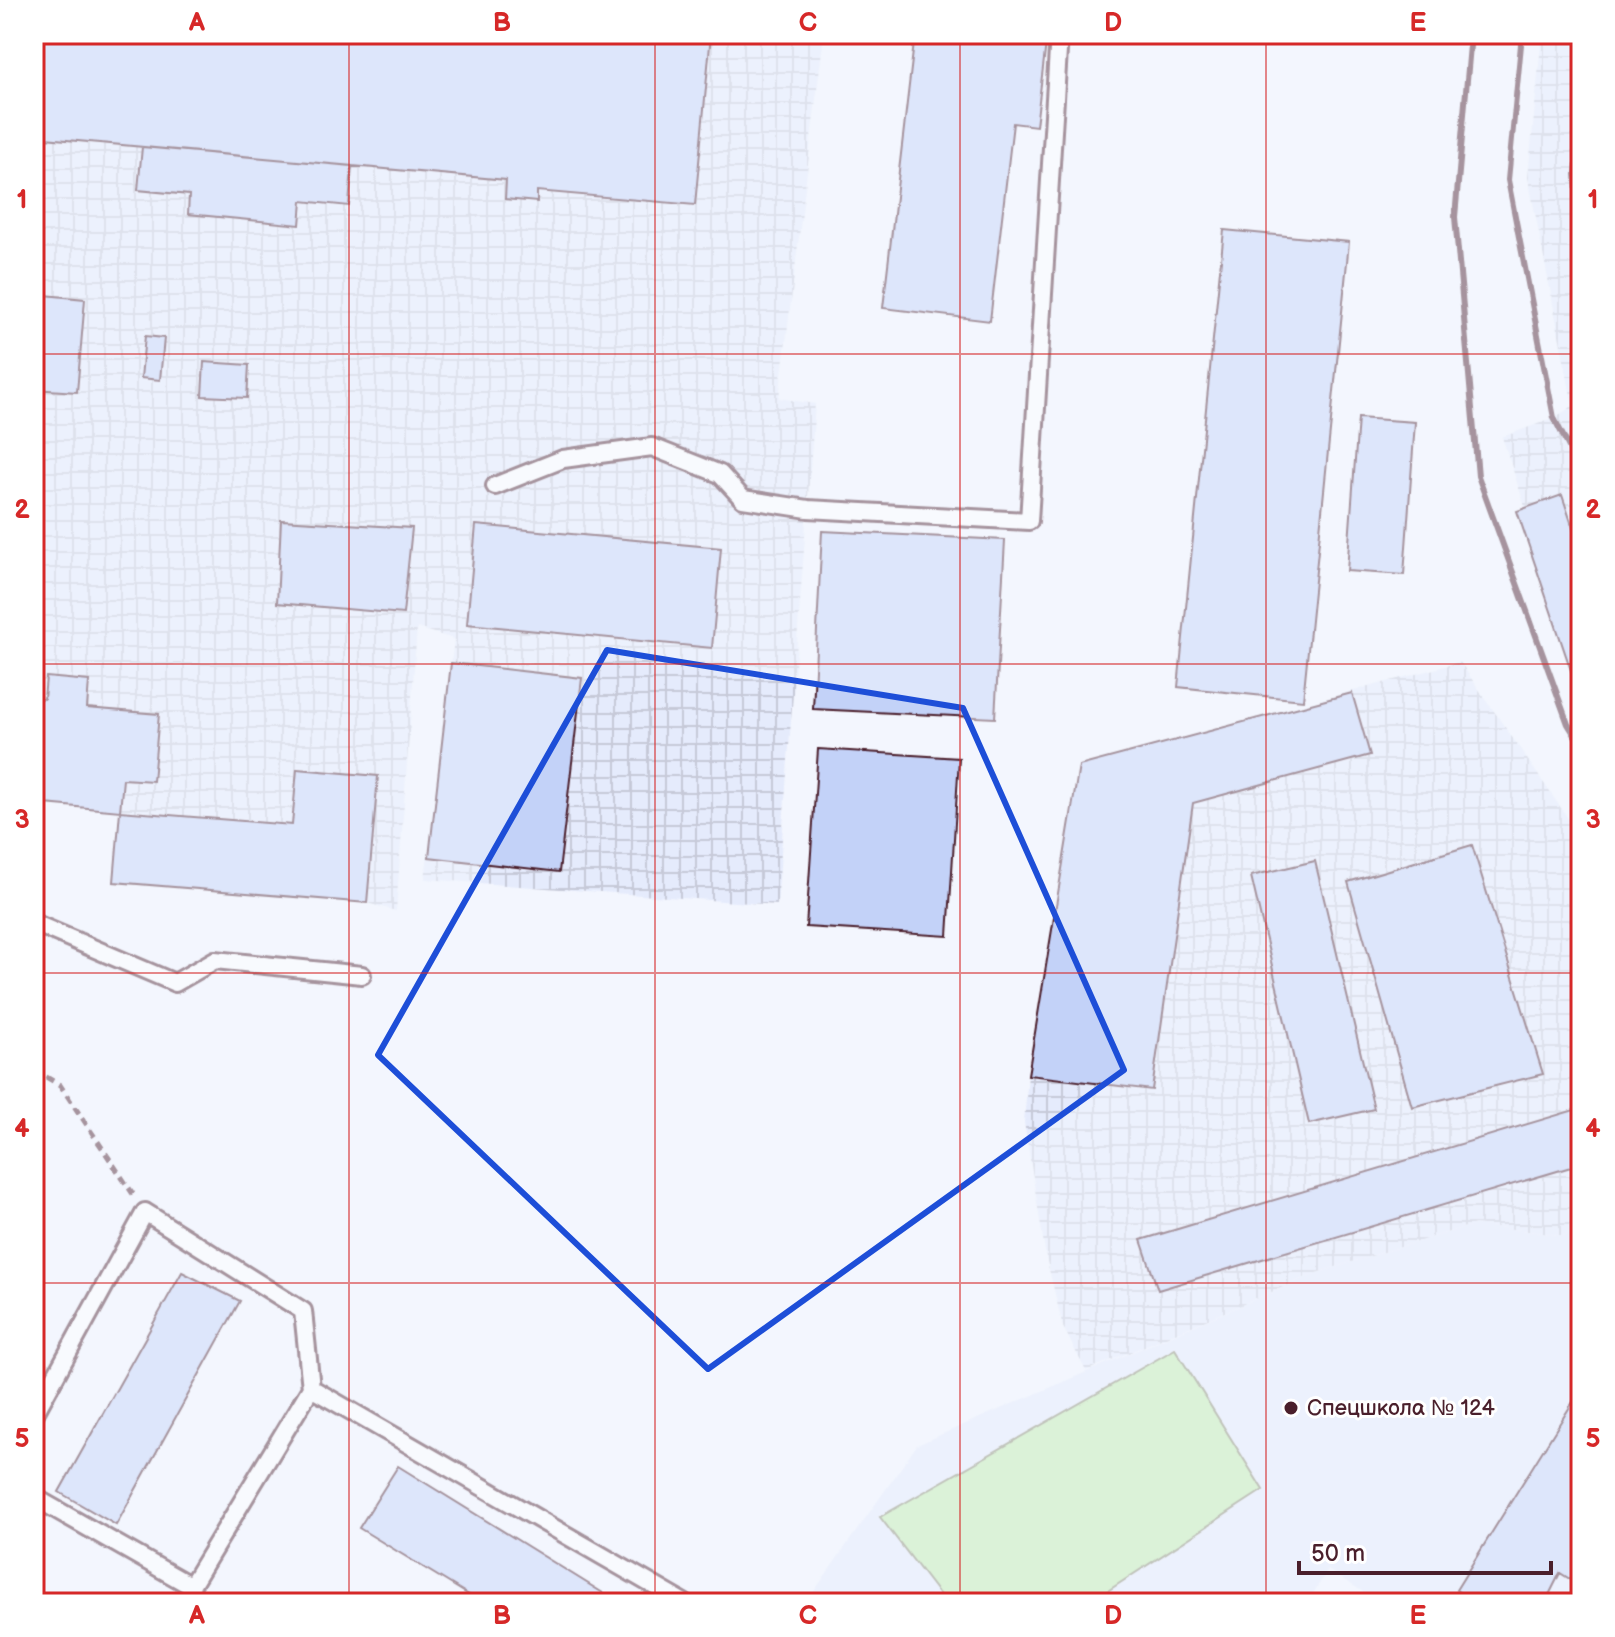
<svg xmlns="http://www.w3.org/2000/svg" width="1615" height="1637" font-family="'Balsamiq Sans',sans-serif">
<style>
.built{fill:#e5ebfc}
.industrial{fill:url(#industrial-grid)}
.park{fill:#bfedab;stroke:#84866b;stroke-width:2}
.building{fill:#c3d2f8;stroke:#4a1f2b;stroke-width:2}
.lines{fill:none;stroke-linecap:round;stroke-linejoin:round}
.service-casing{stroke:#4a1f2b;stroke-width:22}
.path{stroke:#4a1f2b;stroke-width:5;stroke-dasharray:8 6;stroke-linecap:butt}
.service{stroke:#fff;stroke-width:16}
.rail{stroke:#4a1f2b;stroke-width:6}
.marked{fill:none;stroke:#1d4ed8;stroke-width:6;stroke-linejoin:round}
.grid{fill:none;stroke:#d62828;stroke-width:2;stroke-opacity:0.55}
.poi-dot{fill:#4a1f2b;stroke:#fff;stroke-width:3}
.labels{text-anchor:middle;dominant-baseline:central;stroke-width:6;stroke-linejoin:round;paint-order:stroke}
.poi-label{font-size:22px;fill:#4a1f2b;stroke:#fff;text-anchor:start}
.neatline{fill:none;stroke:#d62828;stroke-width:3}
.grid-label{font-size:26px;text-anchor:middle;font-weight:bold;fill:#d62828}
</style>
<defs>
<pattern id="industrial-grid" width="8" height="8" patternUnits="userSpaceOnUse" patternTransform="scale(2)"><rect width="8" height="8" fill="#e5ebfc"/><path d="M0 4h8M4 0v8" fill="none" stroke="#c6c9d8"/></pattern>
</defs>
<rect width="100%" height="100%" fill="#f3f6fe"/>
<filter id="ink" filterUnits="userSpaceOnUse"><feTurbulence type="fractalNoise" baseFrequency=".0125" numOctaves="2"/><feDisplacementMap in="SourceGraphic" scale="16" xChannelSelector="R" yChannelSelector="G"/><feConvolveMatrix kernelMatrix="1 2 1 2 8 2 1 2 1" color-interpolation-filters="sRGB"/></filter>
<g filter="url(#ink)">
<path class="built" d="M1581 1222V1603H1381L1328 1570 1307 1603H817L810 1597 917 1445 1316 1273 1475 1224 1565 1236Z"/>
<path class="industrial" d="M34 34H824L779 398 815 404 777 905 425 879 454 639 417 628 396 911 367 903 114 882 120 811 34 803Z
M1542 34H1581V676L1502 437 1554 418 1573 406 1528 177Z
M1460 662 1581 837V1222L1565 1236 1475 1224 1316 1273 1086 1371 1063 1327 1046 1257 1024 1122 1028 1075 1079 766Z"/>
<path class="park" d="M1175 1349 1263 1490 1089 1603H946L880 1517Z"/>
<path class="building" d="M34 34H711L695 205 537 191V202L505 199 506 180 34 137Z
M915 34H1047L1036 126 1013 123 990 321 883 308Z
M142 147 352 166 349 206 302 201 300 225 188 214 189 195 138 190Z
M1224 230 1349 242 1303 700 1178 687Z
M34 294 85 299 77 392 34 389Z
M145 336 164 338 160 380 141 378Z
M204 362 249 365 247 398 202 396Z
M1358 418 1415 422 1404 575 1347 571Z
M1562 495 1581 552V690L1578 691 1517 511Z
M281 520 412 528 403 614 277 603Z
M476 525 721 548 712 648 467 624Z
M822 531 1005 540 995 718 813 709Z
M451 663 582 678 559 872 429 857Z
M46 677 89 681 87 708 159 714 153 781 123 779 120 811 34 803V698L44 699Z
M1352 693 1370 755 1193 803 1152 1090 1028 1075 1079 766Z
M818 749 959 758 948 936 806 927Z
M297 769 378 776 367 903 114 882 120 811 292 825Z
M1472 845 1543 1074 1412 1107 1348 882Z
M1315 861 1374 1109 1309 1124 1251 876Z
M1581 1108V1164L1158 1290 1141 1240Z
M182 1272 240 1301 116 1525 59 1492Z
M1581 1389V1586L1560 1573 1545 1603H1474L1456 1590Z
M398 1466 619 1603H482L359 1528Z"/>
<g class="lines">
<g class="service-casing">
<path id="service" d="M495 486 563 459 652 447 720 474 743 499 808 509 1029 521 1059 34
M34 923 175 983 215 960 362 975
M311 1388 684 1603
M34 1415 145 1212 303 1311 311 1388 191 1586 34 1497"/>
</g>
<path class="path" d="M34 1070 60 1085 133 1194"/>
<use href="#service" class="service"/>
<path class="rail" d="M1471 34 1455 217 1478 476 1568 724 1581 745
M1522 34 1508 180 1554 418 1581 471
M1581 121 1576 174 1581 268"/>
</g>
</g>
<path d="M0 0H1615V1637H0ZM607 650 963 708 1124 1070 708 1369 378 1055Z" fill="#f3f6fe" fill-opacity=".55" fill-rule="evenodd"/>
<path class="marked" d="M607 650 963 708 1124 1070 708 1369 378 1055Z"/>
<path class="grid" d="M349 34V1603M655 34V1603M960 34V1603M1266 34V1603M34 354H1581M34 664H1581M34 973H1581M34 1283H1581"/>
<circle class="poi-dot" cx="1291" cy="1408" r="8"/>
<g class="labels">
<g class="poi-label">
<text x="1307" y="1408">Спецшкола № 124</text>
</g>
</g>
<rect width="1615" height="1637" fill="none" stroke="#fff" stroke-width="88"/>
<path d="M1299 1561v12h252v-12" fill="none" stroke="#4a1f2b" stroke-width="4"/>
<text x="1311" y="1561" font-size="24" fill="#4a1f2b" stroke="#ffffff" stroke-width="6" paint-order="stroke">50 m</text>
<rect x="44" y="44" width="1527" height="1549" class="neatline"/>
<g class="grid-label">
<text x="197" y="31">A</text>
<text x="502" y="31">B</text>
<text x="808" y="31">C</text>
<text x="1113" y="31">D</text>
<text x="1418" y="31">E</text>
<text x="22" y="208">1</text>
<text x="1593" y="208">1</text>
<text x="22" y="518">2</text>
<text x="1593" y="518">2</text>
<text x="22" y="828">3</text>
<text x="1593" y="828">3</text>
<text x="22" y="1137">4</text>
<text x="1593" y="1137">4</text>
<text x="22" y="1447">5</text>
<text x="1593" y="1447">5</text>
<text x="197" y="1624">A</text>
<text x="502" y="1624">B</text>
<text x="808" y="1624">C</text>
<text x="1113" y="1624">D</text>
<text x="1418" y="1624">E</text>
</g>
</svg>
